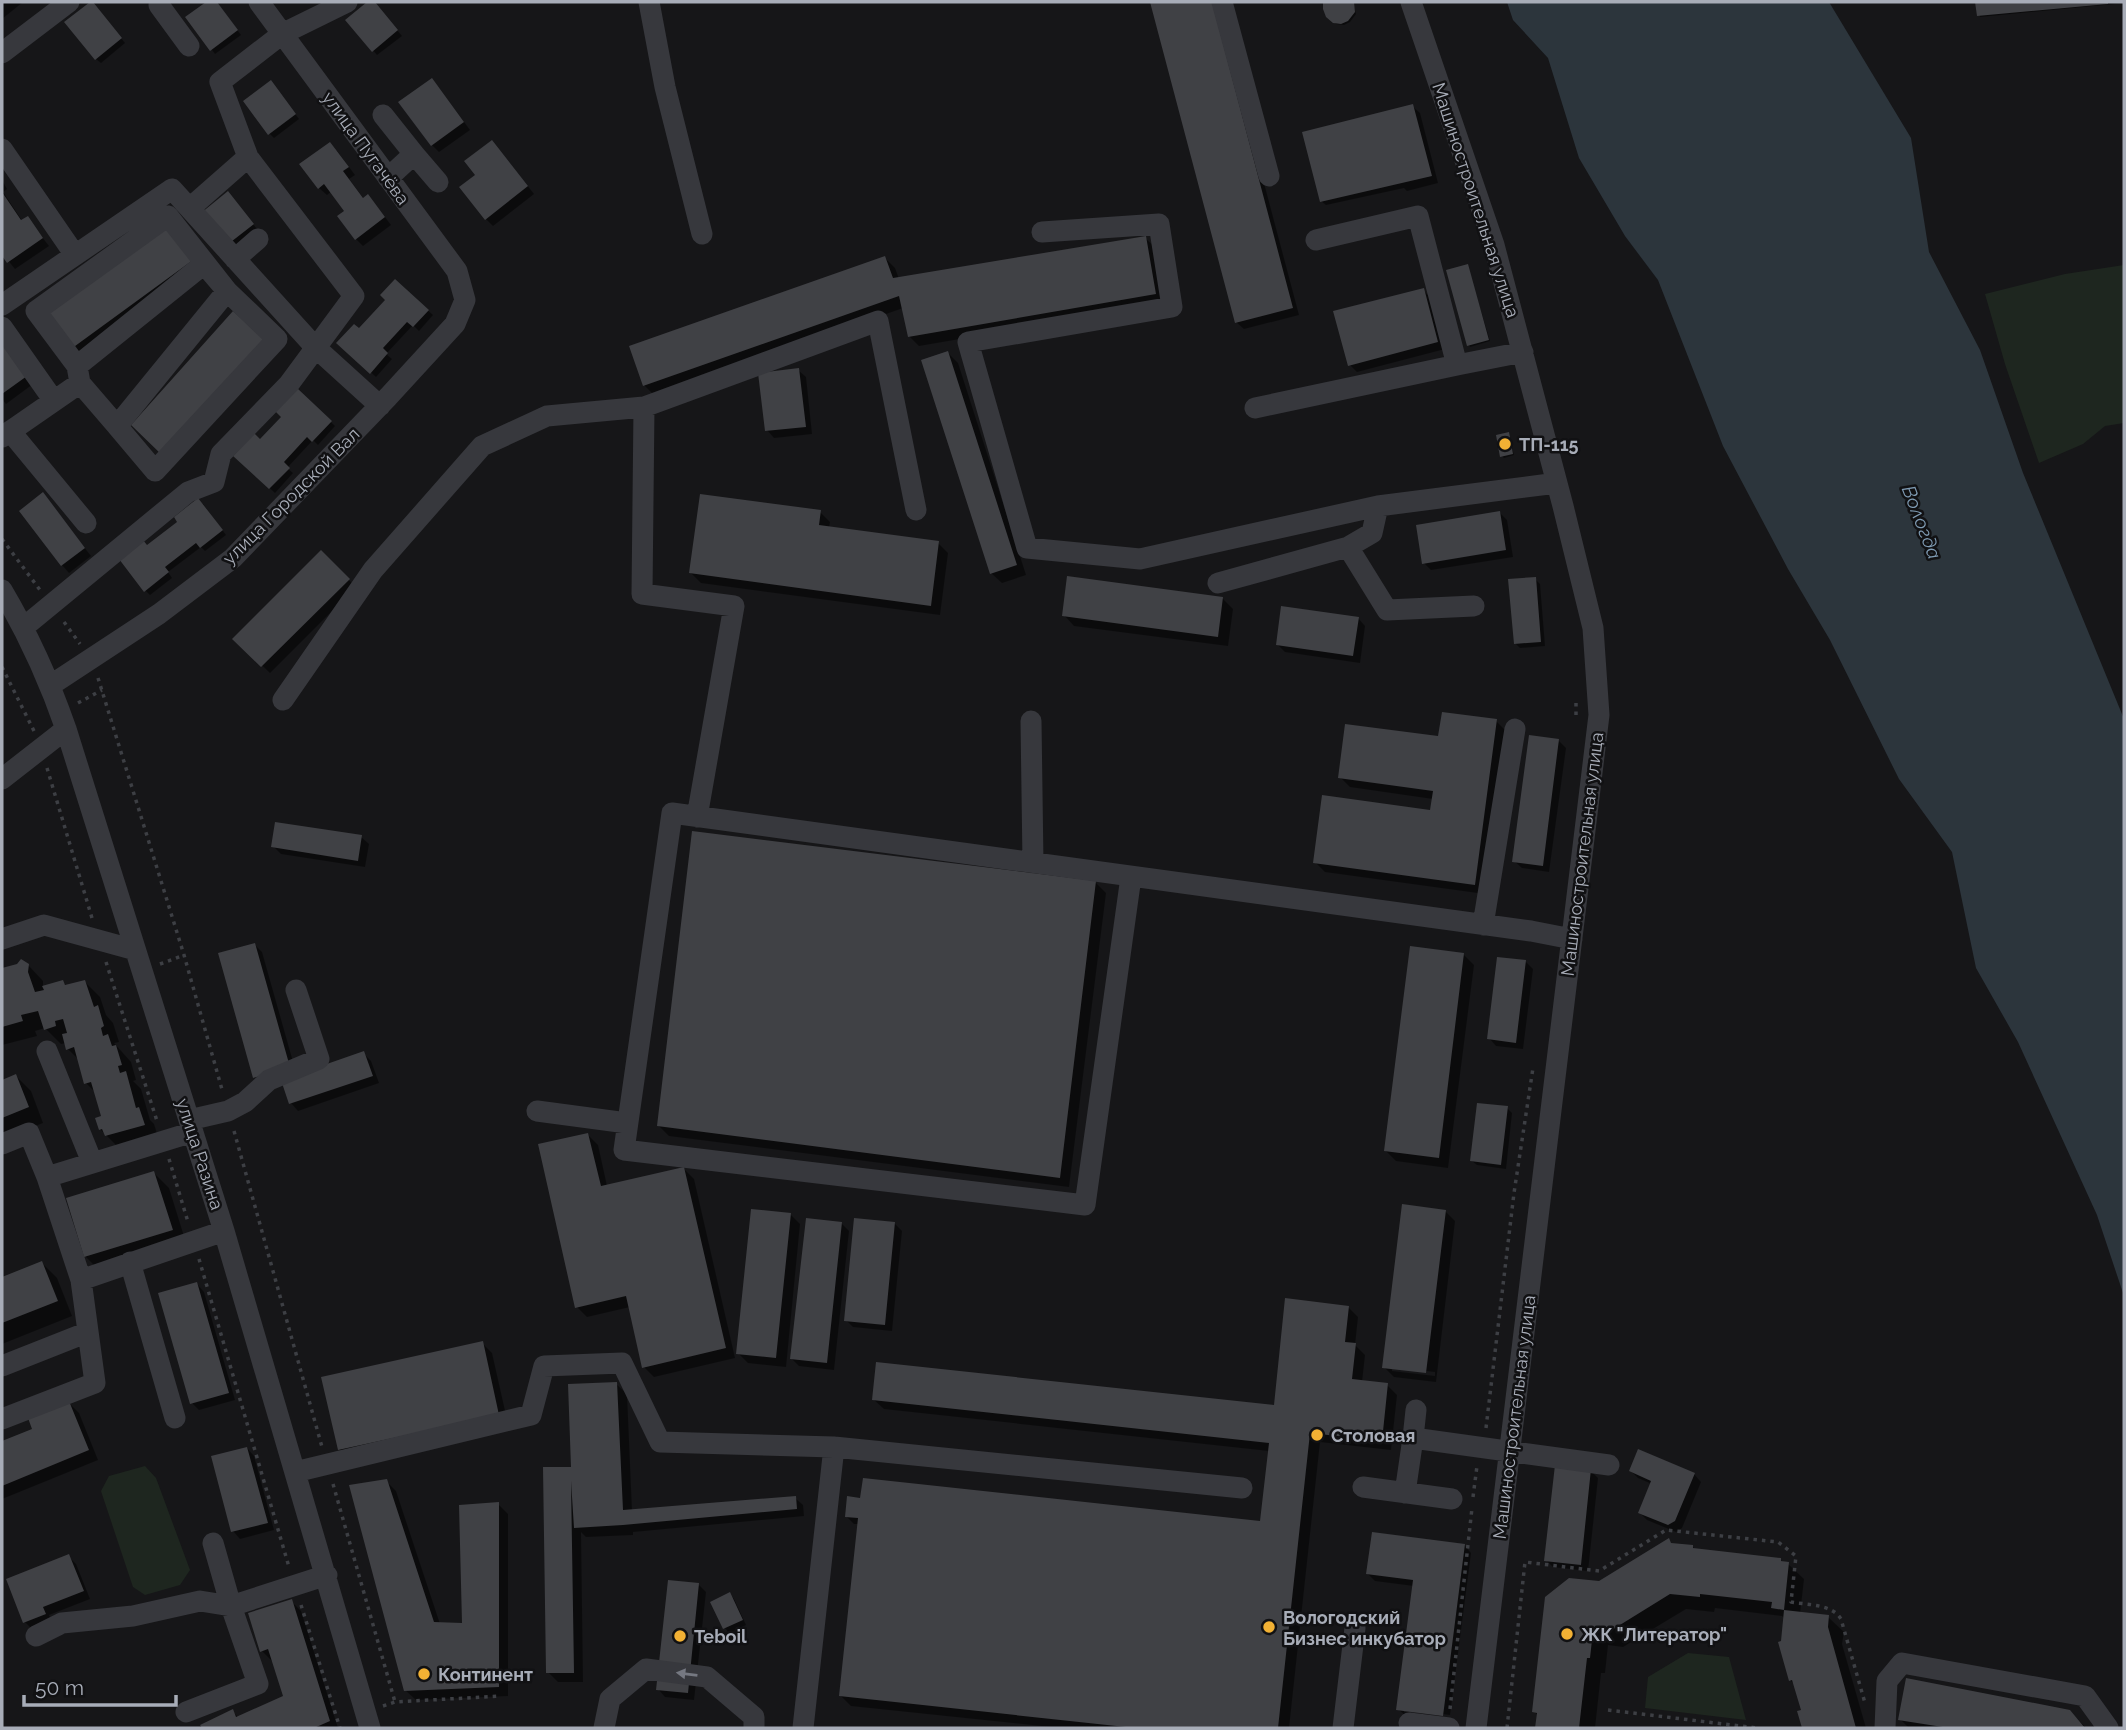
<svg xmlns="http://www.w3.org/2000/svg" width="2126" height="1730" font-family="Raleway,sans-serif">
<style>
.green{fill:#1e261f}
.water{fill:#2c353c}
.shadow{fill:#0007;fill-rule:evenodd}
.building{fill:#404145}
.lines{fill:none;stroke-linecap:round;stroke-linejoin:round}
.path{stroke:#3d3f44;stroke-width:3.5;stroke-dasharray:3.5 5;stroke-linecap:butt}
.minor{stroke:#37383d;stroke-width:21}
.oneway{fill:#757881}
.poi-dot{fill:#f2b134;stroke:#111113;stroke-width:2.5}
.labels{text-anchor:middle;dominant-baseline:central;stroke-width:5;stroke-linejoin:round;paint-order:stroke}
.street-label{font-size:18px;fill:#a8adb8;stroke:#111113}
.poi-label{font-size:18px;font-weight:bold;fill:#a8adb8;stroke:#111113;text-anchor:start}
.water-label{font-size:19px;font-style:italic;fill:#7f9bb3;stroke:#111113}
</style>
<rect width="100%" height="100%" fill="#161618"/>
<path class="green" d="M2124 265V423L2105 426 2083 444 2039 463 2005 364 1985 294 2065 274Z
M145 1466 156 1478 190 1570 180 1585 145 1595 133 1587 101 1491 109 1476Z
M1688 1653 1729 1657 1746 1720 1645 1708 1648 1677Z"/>
<path class="water" d="M1507 2H1829L1911 138 1929 252 1980 350 2023 473 2124 719V1296L2097 1215 2018 1042 1976 968 1952 852 1899 779 1830 640 1788 569 1723 446 1658 280 1625 236 1579 158 1548 58 1513 20Z"/>
<path class="shadow" d="M2 2H23L2 19Z
M209 2H216L241 35 215 54 188 17Z
M370 2 376 5 402 36 377 55 348 20Z
M1151 2H1216L1299 315 1244 329 1236 322Z
M1325 2H1353L1356 14 1350 22 1344 25 1336 24 1327 16 1324 9Z
M1977 2H2124V3L1980 17Z
M96 7 125 43 101 63 96 59Z
M275 87 299 119 274 138 269 133Z
M439 88 470 130 439 152 432 145Z
M1412 106 1420 113 1438 183 1407 191 1404 188 1326 205 1321 201Z
M499 150 534 194 493 226 486 219 478 175Z
M337 151 355 175 349 179 364 199 375 204 391 225 363 246 356 239 346 211 332 191 327 195 319 188Z
M2 180 7 189 3 192 23 222 27 218 49 246 15 269 2 253Z
M232 198 257 229 233 249 204 213Z
M168 229 202 271 83 358 49 316Z
M1145 238 1156 248 1165 304 919 346 909 336 903 308 655 396 645 386 631 347 885 258 895 268 899 279Z
M1467 265 1490 341 1470 347 1469 345Z
M395 281 433 315 419 331 413 325 386 354 392 359 376 377 339 343 359 331 387 300Z
M1423 290 1430 297 1445 349 1357 372 1350 365Z
M2 343 33 384 6 404 2 399Z
M948 353 958 363 1026 575 1002 583 991 573Z
M798 370 806 377 812 434 774 438 767 430Z
M297 390 335 426 318 445 313 440 287 468 293 473 275 493 235 456 260 442 283 417Z
M1508 434 1514 455 1504 458 1502 456Z
M43 495 91 556 69 573 62 565Z
M203 504 226 535 205 551 201 547 168 572 172 578 150 595 145 590 148 547Z
M820 512 830 522 829 528 938 543 948 553 940 615 701 583 691 573Z
M1500 513 1507 520 1513 557 1431 570 1424 563Z
M321 553 356 587 270 673 235 639Z
M1535 579 1540 584 1545 646 1520 648 1515 643Z
M1223 599 1233 609 1228 646 1074 626 1064 615Z
M1358 618 1365 626 1360 663 1285 652 1278 645Z
M1496 721 1506 731 1485 894 1325 872 1315 862 1432 812 1433 799 1350 787 1340 777 1440 738Z
M1559 741 1566 748 1549 872 1522 868 1514 861Z
M361 837 369 844 365 867 281 854 273 846Z
M1096 883 1106 893 1069 1187 669 1136 659 1126Z
M255 945 262 952 297 1076 363 1053 371 1061 379 1083 298 1111 291 1103 282 1078 262 1084 255 1077Z
M1464 955 1474 965 1448 1168 1396 1161 1386 1151Z
M1526 962 1533 969 1523 1049 1496 1046 1489 1038Z
M28 965 43 981V987L62 982 67 986 85 982 100 997 106 1015 113 1023 119 1042 114 1043 131 1062 136 1080 133 1081 141 1089 150 1120 154 1124 159 1140 122 1151 100 1129 103 1117 96 1093 86 1083 79 1060 68 1049 66 1043 61 1044 45 1028 35 1031 37 1036 2 1045V969Z
M16 1076 31 1091 43 1123 2 1139V1082Z
M1507 1108 1512 1113 1506 1169 1477 1165 1472 1161Z
M588 1135 598 1145 607 1186 684 1169 694 1179 735 1358 654 1377 644 1367 630 1307 587 1317 577 1307Z
M154 1173 169 1188 187 1246 101 1272 86 1257 68 1199Z
M1445 1211 1455 1221 1436 1382 1394 1377 1384 1367ZM1392 1367 1435 1372V1376L1392 1371Z
M790 1214 800 1224 786 1367 748 1363 738 1353Z
M841 1223 849 1231 834 1370 799 1366 792 1359Z
M894 1223 902 1231 892 1331 853 1327 846 1320Z
M42 1263 57 1278 72 1316 2 1344V1278Z
M197 1284 204 1292 235 1400 199 1410 192 1403Z
M1348 1307 1358 1317 1355 1345 1365 1355 1362 1382 1387 1385 1397 1395 1391 1450 1320 1442 1289 1728H1060L851 1706 841 1696 860 1524H854L846 1516 1262 1523 1269 1451 884 1409 873 1399 1275 1407Z
M482 1343 492 1353 508 1424 349 1460 339 1449Z
M616 1384 627 1394 632 1511 795 1498 803 1505 804 1516 633 1532V1535L586 1537 581 1532 583 1682H558L548 1672 544 1469 573 1468Z
M69 1403 79 1413 98 1460 2 1499V1443L34 1430Z
M247 1448 254 1456 274 1530 240 1539 233 1531Z
M1591 1471 1598 1478 1588 1571 1553 1567 1546 1560Z
M1631 1471 1694 1474 1701 1482 1682 1528 1676 1532 1647 1520 1640 1513 1652 1484 1638 1478Z
M386 1481 396 1491 440 1624 464 1625 498 1504 508 1514V1696L416 1700 405 1690Z
M1672 1544 1693 1547 1697 1551 1780 1560 1788 1564 1804 1579 1800 1614 1828 1617 1844 1632 1842 1644 1866 1728H1803L1799 1712H1803L1795 1685 1790 1680 1783 1642 1785 1619 1782 1616 1715 1608 1714 1612 1686 1609 1623 1647 1608 1645 1605 1673H1601L1595 1728H1537L1538 1716 1534 1711 1599 1583Z
M1464 1545 1471 1553 1450 1715 1404 1709V1712L1450 1718 1406 1716 1398 1709 1414 1586 1375 1581 1368 1574Z
M69 1557 76 1564 90 1599 49 1615 52 1621 32 1629 25 1622Z
M699 1585 706 1592 694 1700 665 1697 658 1689Z
M730 1594 734 1599 746 1625 729 1633 725 1628 713 1603Z
M291 1601 301 1611 338 1728H204L202 1725 232 1711 239 1718 285 1697 274 1660 272 1661 262 1651Z
M2070 1711 2086 1728H1909L1900 1719Z"/>
<path class="building" d="M90 2H93L122 38 95 60 64 22Z
M206 2H217L238 30 210 51 185 17Z
M367 2H375L398 30 372 52 345 20Z
M1150 2H1212L1293 308 1235 323Z
M1323 2H1354L1355 12 1348 21 1341 24 1333 23 1326 17 1323 9Z
M1975 2H2108V4L1977 16Z
M432 78 464 122 431 146 398 102Z
M271 80 296 114 268 135 243 101Z
M1413 104 1432 176 1320 202 1302 132Z
M492 140 528 186 485 220 459 187 475 175 464 161Z
M330 142 349 167 343 171 363 198 368 194 385 217 355 240 337 216 344 211 324 184 318 189 299 164Z
M228 191 254 224 227 245 201 213Z
M2 192 21 220 28 216 43 238 7 263 2 256Z
M168 227 193 260 71 349 47 315Z
M1146 236 1156 294 908 337 899 296 643 386 629 346 885 256 893 278Z
M1468 264 1489 340 1467 346 1446 270Z
M395 279 429 310 413 327 407 322 383 348 388 353 370 374 336 343 354 324 359 328 385 300 380 295Z
M1424 288 1438 342 1348 366 1333 311Z
M233 311 266 341 162 455 131 425Z
M2 342 27 376 2 394Z
M948 351 1017 565 990 574 921 360Z
M799 368 806 427 765 431 758 373Z
M297 388 332 421 312 442 307 437 284 462 290 468 269 489 233 456 254 433 260 439 281 417 275 411Z
M1509 432 1513 454 1500 457 1496 435Z
M43 492 85 548 61 566 19 511Z
M700 494 821 510 819 525 939 541 931 606 689 573Z
M198 498 223 530 200 548 196 543 165 567 169 572 144 592 119 559 143 540 147 545 177 522 174 517Z
M1500 511 1506 550 1422 564 1416 525Z
M321 550 350 579 261 667 232 639Z
M1067 576 1223 597 1218 637 1062 616Z
M1536 577 1541 642 1514 644 1508 579Z
M1281 606 1359 617 1353 656 1276 645Z
M1442 712 1497 719 1475 885 1313 863 1322 795 1430 810 1433 791 1338 778 1345 724 1438 736Z
M1529 735 1559 739 1543 866 1512 862Z
M275 822 362 835 358 861 271 847Z
M692 831 1096 881 1060 1178 657 1126Z
M255 943 290 1067 253 1078 218 953Z
M1410 946 1464 953 1439 1158 1384 1151Z
M1497 957 1526 960 1516 1043 1487 1039Z
M21 959 29 964 28 972 35 992 44 990 42 986 63 980 65 985 85 980 94 1007 98 1005 104 1026 101 1028 103 1036 108 1034 112 1046 116 1045 122 1065 118 1066 120 1073 126 1071 136 1108 139 1107 145 1125 105 1136 102 1129 99 1130 95 1118 101 1116 91 1082 84 1084 74 1047 66 1050 62 1034 67 1033 63 1019 55 1021 56 1026 44 1030 38 1011 21 1015 23 1021 2 1027V968L17 964Z
M364 1051 373 1076 289 1104 281 1080Z
M16 1074 29 1107 2 1118V1080Z
M1477 1103 1508 1106 1501 1165 1470 1161Z
M588 1133 601 1186 684 1167 726 1348 642 1368 626 1296 575 1308 538 1144Z
M154 1171 173 1230 84 1257 66 1198Z
M1402 1204 1446 1210 1426 1373 1382 1368Z
M751 1209 791 1213 776 1358 736 1354Z
M806 1218 842 1222 827 1363 790 1359Z
M854 1218 895 1222 885 1325 844 1321Z
M42 1261 58 1301 2 1323V1277Z
M197 1282 229 1393 190 1404 158 1293Z
M1285 1298 1349 1306 1345 1342 1356 1343 1352 1379 1388 1383 1382 1441 1310 1433 1278 1728H1135L839 1696 858 1518 845 1517 847 1496 860 1498 863 1478 1260 1521 1269 1443 872 1400 876 1362 1274 1405Z
M483 1341 499 1415 338 1450 321 1377Z
M617 1382 623 1510 796 1496 797 1509 623 1525 574 1528 571 1481 574 1673H546L543 1467H571L568 1384Z
M69 1401 89 1450 2 1486V1441L32 1429 28 1418Z
M247 1447 268 1523 231 1532 211 1456Z
M1638 1449 1695 1473 1675 1521 1668 1525 1638 1513 1651 1481 1629 1471Z
M1555 1465 1591 1469 1581 1565 1544 1561Z
M387 1479 434 1622 462 1623 459 1505 499 1502V1687L404 1691 349 1485Z
M1372 1532 1465 1544 1443 1716 1396 1710 1413 1580 1366 1574Z
M1669 1538 1671 1543 1693 1545V1548L1781 1558V1561L1789 1562 1784 1610 1771 1608 1772 1602 1700 1594V1597L1670 1594 1607 1633 1593 1631 1590 1658H1587L1579 1728H1535L1537 1713 1532 1712 1545 1597 1569 1578 1599 1581Z
M69 1554 84 1591 43 1607 46 1614 23 1623 6 1579Z
M668 1580 699 1583 688 1693 656 1690Z
M730 1592 743 1620 723 1629 710 1602Z
M292 1599 330 1721 314 1728H202L200 1725 233 1709 236 1717 283 1696 268 1649 260 1652 248 1613Z
M1784 1610 1829 1615 1828 1627 1856 1728H1802L1797 1711 1801 1710 1792 1680 1789 1681 1778 1642 1781 1641Z
M1906 1678 2070 1710 2085 1728H1949L1898 1720Z"/>
<g class="lines">
<path class="path" d="M2 539 40 590
M64 622 80 644
M2 667 34 731
M98 678 184 955 223 1093
M78 703 102 690
M1576 703V720
M47 768 92 918
M106 962 157 1121
M160 964 184 955
M234 1131 322 1447
M169 1159 188 1222
M199 1259 289 1567
M1486 1428 1514 1193 1533 1068
M333 1484 395 1702
M1473 1497 1477 1466
M301 1605 340 1728
M383 1706 395 1702 501 1696
M1450 1709 1472 1508
M1608 1710 1757 1728
M1507 1728 1525 1562 1599 1571 1666 1530 1778 1542 1796 1556 1791 1602C1808 1605 1832 1604 1841 1619L1865 1703"/>
<path class="minor" d="M649 2 665 87 702 234
M1222 2 1269 176
M1411 2 1494 245 1563 506 1593 628 1599 715 1476 1728
M159 5 189 46
M2 53 69 2
M383 115 414 154 388 178
M2 149 75 255
M414 154 438 182
M190 208 248 157 220 82 282 34 347 2
M1042 232 1159 224 1172 307 968 342 1027 548 1140 559 1378 506 1557 483
M1316 240 1418 216 1457 365 1523 352
M235 259 258 239
M204 264 227 291 117 426 80 383 77 366Z
M2 305 172 189 315 347 380 406
M2 327 54 401
M77 366 36 311 168 216 227 291 277 339 155 471 117 426
M644 407 878 321 916 510
M1255 408 1457 365
M10 431 86 523
M2 437 80 383
M1378 506 1372 533 1348 547 1387 610 1474 606
M1218 583 1348 547
M2 590C28 634 49 680 66 729L224 1231 370 1728
M24 627 188 492 214 482 221 454 289 384 354 296 248 157
M51 685 159 614 233 558 388 397 455 324 465 300 457 271 259 2
M283 700 373 570 482 446 547 416 644 407 642 594 734 606 697 817
M1031 721 1033 863
M2 779 66 729
M1131 877 1085 1205 624 1150 672 813 1531 931 1572 939
M1483 925 1515 729
M2 939 44 925 135 950
M47 1051 92 1162
M537 1111 627 1123
M189 1120 228 1111 245 1102 269 1080 319 1059 296 990
M2 1144 29 1133 47 1177 81 1280 224 1231
M47 1177 193 1132
M130 1262 175 1418
M2 1366 88 1332
M1416 1410 1413 1438 1609 1465
M2 1419 95 1383 81 1280
M295 1472 531 1415 544 1366 622 1363 660 1442 834 1447 1242 1488
M1363 1487 1452 1499
M1405 1493 1413 1438
M36 1636 62 1623 133 1616 200 1601 231 1606 213 1543
M186 1712 258 1684 231 1606 327 1575
M1409 1723 1449 1728
M604 1728 610 1699 646 1669 707 1677 754 1717V1728
M803 1728 834 1447
M1343 1728 1355 1628
M1885 1728 1887 1681 1902 1663 2085 1696 2108 1728"/>
</g>
<defs><path id="oneway-solid" d="M-6-.8H1V-3.2L6.5 0L1 3.2V.8H-6Z" transform="scale(1.75)"/></defs>
<use class="oneway" href="#oneway-solid" transform="translate(687 1674) rotate(-173)"/>
<g class="poi-dot">
<circle cx="1505" cy="444" r="7"/>
<circle cx="1317" cy="1435" r="7"/>
<circle cx="1269" cy="1627" r="7"/>
<circle cx="1567" cy="1634" r="7"/>
<circle cx="680" cy="1636" r="7"/>
<circle cx="424" cy="1674" r="7"/>
</g>
<g class="labels">
<g class="street-label">
<text transform="translate(366 148) rotate(54)">улица Пугачёва</text>
<text transform="translate(1476 200) rotate(72)">Машиностроительная улица</text>
<text transform="translate(291 496) rotate(-45)">улица Городской Вал</text>
<text transform="translate(1582 854) rotate(-83)">Машиностроительная улица</text>
<text transform="translate(200 1154) rotate(72)">улица Разина</text>
<text transform="translate(1514 1417) rotate(-83)">Машиностроительная улица</text>
</g>
<g class="poi-label">
<text x="1519" y="444">ТП-115</text>
<text x="1331" y="1435">Столовая</text>
<text x="1283" y="1617">Вологодский<tspan x="1283" dy="21">Бизнес инкубатор</tspan></text>
<text x="1581" y="1634">ЖК "Литератор"</text>
<text x="694" y="1636">Teboil</text>
<text x="438" y="1674">Континент</text>
</g>
<g class="water-label">
<text transform="translate(1922 522) rotate(69)">Вологда</text>
</g>
</g>
<rect width="2126" height="1730" fill="none" stroke="#a8adb8" stroke-width="7"/>
<path d="M24 1695v10h152v-10" fill="none" stroke="#a8adb8" stroke-width="3.5"/>
<text x="35" y="1695" font-size="21" fill="#a8adb8" stroke="#111113" stroke-width="5" paint-order="stroke">50 m</text>
</svg>
